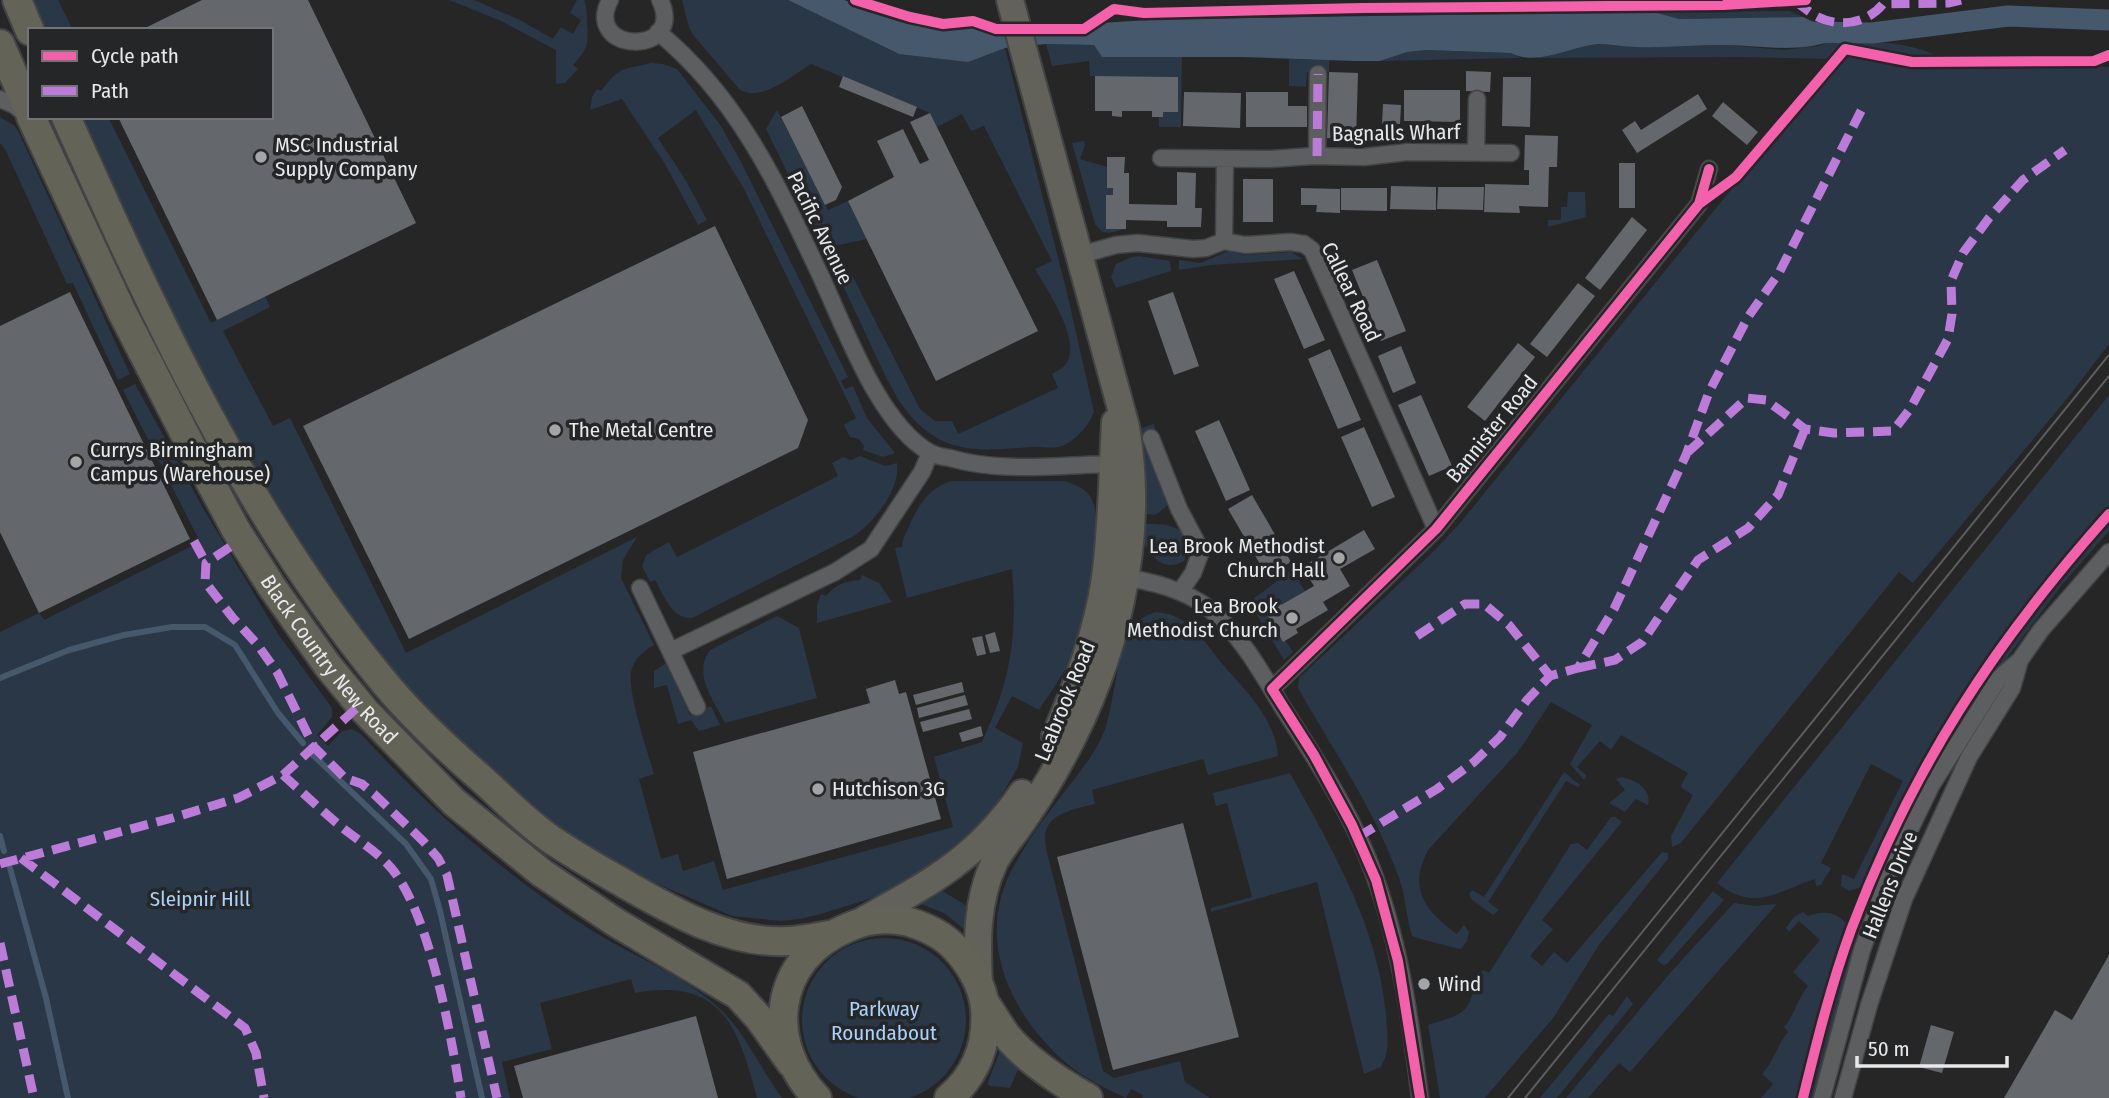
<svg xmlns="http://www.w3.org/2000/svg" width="2109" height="1098" font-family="'Fira Sans Condensed',sans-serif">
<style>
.green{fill:#293747}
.water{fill:#46586c}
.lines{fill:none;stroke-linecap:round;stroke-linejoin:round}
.stream{stroke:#46586c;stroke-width:6}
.canal{stroke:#46586c;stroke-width:21}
.building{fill:#64686d}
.minor-casing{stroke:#424344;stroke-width:19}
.primary-casing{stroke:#424344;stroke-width:30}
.trunk-casing{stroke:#424344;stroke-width:32}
.minor{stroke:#5d5e5f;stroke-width:16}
.primary{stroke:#62625a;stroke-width:26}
.trunk{stroke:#646358;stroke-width:28}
.tram{stroke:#5c5d5e;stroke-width:2}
.quiet{stroke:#bd7bd9;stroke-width:9;stroke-dasharray:18 9;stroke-linecap:butt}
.cycleway-casing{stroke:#252628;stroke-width:15}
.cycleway{stroke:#f560ab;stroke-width:10}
.poi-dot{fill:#a4a5a6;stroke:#252628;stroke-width:2.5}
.labels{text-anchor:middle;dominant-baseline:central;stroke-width:7;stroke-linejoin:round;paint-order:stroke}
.street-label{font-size:21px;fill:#e8e9ea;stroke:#252628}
.poi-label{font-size:21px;fill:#e8e9ea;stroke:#252628;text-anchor:start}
.park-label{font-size:21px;fill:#aad1fc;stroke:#252628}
</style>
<rect width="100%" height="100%" fill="#262627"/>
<path class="green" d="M30 0H58L73 30H40Z
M449 0H474L520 20 553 39 561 27 573 34 581 20 570 13 577 0H584C587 8 587 15 587 23 589 45 588 48 573 65L578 69 565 83 556 84V50L501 21Z
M682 0H788L899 54 1005 48 1068 297 1094 412C1089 426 1076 440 1062 446 1055 449 1043 447 1035 447 1011 448 984 452 961 447 912 436 893 392 874 352 863 328 852 304 840 280L848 273 853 277 920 409 935 421H952L958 434 1058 388 1052 374C1056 371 1062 369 1065 365 1084 343 1047 290 1035 269L1052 261 984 126 971 131 962 114 937 127 930 113 811 64C791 76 763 102 740 90L694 36 689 28Z
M1790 11 1803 17 1678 19 1654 12Z
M1832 41H1843L1827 59 1740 57 1536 58 1582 46 1601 44 1635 47 1728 45 1783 50 1818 46Z
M1851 42C1883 42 1911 43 1940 57H1912L1857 46Z
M1046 44 1094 45 1103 57H1182L1181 127H1159V117H1163V112H1178V77L1090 76 1089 61 1052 66Z
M1427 50 1511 53 1521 58 1380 61 1407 52Z
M1846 53 1897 67 2026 65 2109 67V344L2066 400 1913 583 1899 572 1681 843 1672 847 1671 836 1693 795 1680 787 1688 773 1621 735 1611 750 1600 741 1577 767 1587 776 1584 780 1570 764 1592 725 1551 702 1518 752 1428 850C1408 889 1425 911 1457 934L1464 925 1469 932 1467 941 1461 949C1455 948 1416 938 1412 936 1406 917 1406 897 1399 878 1375 810 1333 750 1298 688L1299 678 1435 550 1460 523 1725 197Z
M1289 59 1329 60V72H1307L1306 87 1289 86Z
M651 63 663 64 677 69 721 126 741 162 848 377 841 381 845 389 853 386 867 418 895 453 883 457 863 450 864 446 859 439 850 437 844 425 856 418 744 189 696 110 658 138 685 179 707 220 698 225 665 164 622 99 590 110 592 97 597 89 601 91C620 66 623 70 651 63Z
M777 110 828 210 848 201 867 239 824 248 766 129Z
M0 117 15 126 20 135 130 374 118 380 73 283 67 284 6 151 0 143Z
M78 117H108L211 323 265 296 270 307 223 331 273 426 290 418 406 653 637 537 623 560 621 578 654 645C644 651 636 657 632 668 625 687 648 752 654 774L639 779 661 859 678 854 683 871 714 861 723 890 953 827 934 757 982 742C991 721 1001 699 1006 676 1015 641 1015 605 1012 569L907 598 895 548 902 547 903 540C914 515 924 488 952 481H1065C1075 485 1086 488 1091 498 1108 528 1085 624 1072 655 1064 675 1050 692 1039 710L1012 696 995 728 1023 743 1018 767 1000 798 984 820 907 887 821 914 800 919 781 921 732 916 630 872 567 835 435 720 402 685 325 587 218 410Z
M1084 141 1085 145 1080 159 1107 167V187L1113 188V195H1106V229H1126L1109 233 1102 232 1095 224 1072 143Z
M1568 192H1585L1586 217 1548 227V220H1561V207H1567Z
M1228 251 1244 255 1291 252 1303 259 1211 265 1179 270V260L1201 263Z
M1139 256 1170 261 1171 271 1116 288 1111 277 1116 264 1132 257Z
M135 384 203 508 278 634 332 708V717L317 735 328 746 342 731 352 729 361 734C428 808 506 876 591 930 634 957 691 978 726 1015 749 1040 762 1071 782 1098H757C738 1027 722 977 635 993L631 979 540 1003 552 1049 502 1062 510 1098H0V632L39 613 44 620 200 542 123 390Z
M2109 395V509C2072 552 2032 594 1999 640 1944 715 1903 799 1866 883L1862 887 1849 891 1841 886 1842 874 1854 879 1903 781 1871 764 1821 863 1831 868 1821 885 1816 886 1815 879C1777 891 1755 913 1717 883Z
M1154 424 1156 432 1144 437 1168 502 1166 507 1155 515 1139 513 1135 430Z
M860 456 885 466 897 463C901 490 873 524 852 537L692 618C671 619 664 595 655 580L650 582 642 566 646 555 669 542 677 557 838 476 832 463 843 457 851 460Z
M2109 519V531L2061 586 1998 670 1886 868 1874 882C1909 799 1952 720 2003 647 2035 602 2073 561 2109 519Z
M1137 523C1162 526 1178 519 1190 545L1184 561C1158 576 1142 545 1137 523Z
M1292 570 1305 591 1281 605 1278 600 1264 609 1283 641 1285 640 1293 652 1284 660 1249 602Z
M862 575 879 583 892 602 817 623V605L821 594 826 596C835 585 845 581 860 580Z
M1156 612C1167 613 1177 616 1186 623 1199 632 1209 647 1219 660 1242 687 1276 718 1278 756L1208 775 1203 759 1092 790 1095 804C1079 808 1051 812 1046 831 1044 836 1046 843 1046 849L1103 1071 1114 1078 1180 1061 1185 1082 1210 1098H1142L1143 1095 1131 1089 1126 1098C1105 1088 1084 1078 1066 1063 1009 1013 973 936 1015 864 1025 846 1037 827 1050 811 1068 786 1088 765 1102 737 1118 703 1113 622 1156 612Z
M777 616 799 628 817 698 725 723C714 700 692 674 710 650Z
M666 663 690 715 711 706 720 725 699 731 691 720 678 724 667 685 654 688V671Z
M1564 772 1580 785 1578 787 1566 781 1488 902 1499 910 1493 915 1471 899 1469 894 1472 890 1484 897Z
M1290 773C1332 849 1378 926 1386 1015 1387 1037 1391 1047 1381 1067L1364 1074 1317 882 1211 912V908L1252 897 1227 803 1216 806 1213 793Z
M1622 777C1637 781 1652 789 1648 805L1636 799 1625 812 1609 803 1625 790 1616 779Z
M1611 817H1615L1622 822 1542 920 1553 929 1530 956 1542 966 1554 952 1567 963 1662 852 1668 853V859L1599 945 1554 1017 1485 1098H1440L1428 1025C1442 1020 1464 1017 1470 1001 1474 990 1476 980 1483 970L1489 973 1571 844 1578 843 1587 850Z
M941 890 967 906 965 930 944 913 921 904Z
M1713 891 1724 900 1667 964 1663 965 1657 960Z
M1734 903 1755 906 1777 904 1630 1072 1619 1063 1588 1098H1566L1670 973Z
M1803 912 1808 916C1823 911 1834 911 1846 923V937L1831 980 1798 1098H1761L1773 1084 1762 1074C1774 1061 1777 1045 1788 1032L1784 1027C1795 1015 1797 999 1808 986L1793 972 1820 940 1799 921 1789 932 1786 928 1794 917Z
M1856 934 1857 944 1816 1098H1806L1826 1017Z
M802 1020a82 82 0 1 1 164 0a82 82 0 1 1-164 0Z
M1627 996 1633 1004 1557 1098H1540L1609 1014 1613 1016Z
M1002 1050 1020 1065 1010 1088 990 1086 987 1084 1000 1051Z"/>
<path class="water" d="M788 0H844L904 20 952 28 969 25 996 33 1084 34 1100 23 1165 19 1654 12 1679 19 1803 17 1822 26 1831 27 1832 41C1797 53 1763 46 1726 45 1696 45 1666 48 1636 47 1623 47 1611 44 1599 44 1570 46 1538 67 1511 53L1427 50 1407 52 1380 61H1355L1243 57H1102L1094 45 1046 44 1005 48 968 62 899 54Z"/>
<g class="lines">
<path class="stream" d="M0 678 69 650 124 635 172 627H205L235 645 278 713 303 743
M312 754 406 844 431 879 440 911 482 1098
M0 836 4 851
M10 868 46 998 68 1098"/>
<path class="canal" d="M1805 32 1872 33 2008 16 2109 20"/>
</g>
<path class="building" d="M202 0H308L416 223 217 320 118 117H271V30H141Z
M1466 71 1491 72 1490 92 1466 91Z
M1329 72 1358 73 1356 139 1327 138Z
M843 76 917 107 913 117 839 87Z
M1095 76 1178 77V112H1163V117H1152V111H1122V117L1112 116V111H1095Z
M1503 77H1531L1530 127 1502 126Z
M1404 90H1460V122L1404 121Z
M1184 92 1241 93 1240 128 1183 126Z
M1246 92H1288V106H1307V127H1246Z
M1698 94 1707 109 1637 153 1622 130 1635 121 1641 130Z
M1723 102 1758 132 1747 145 1712 116Z
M1383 104 1401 105 1400 124H1382Z
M802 106 842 187 836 200 825 205 781 117Z
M930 113 1038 331 936 381 848 201 894 177 877 141 903 129 920 164 929 160 910 122Z
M1525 135 1558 136 1557 167H1549L1548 207 1519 206 1520 213 1484 212 1485 184 1529 185V170H1524Z
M1107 157H1125L1124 173H1129V204L1177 205V172L1196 173 1195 208H1202L1201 227H1167V221L1126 220V229H1106V195H1113V188H1107Z
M1619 163H1635V208H1619Z
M1243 179H1273V222H1243Z
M1391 186 1436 187V210L1390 209Z
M1438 187H1484L1483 210 1437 209Z
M1301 188 1340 189V213L1316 212 1317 205H1301Z
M1341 188H1387V211L1341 210Z
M1632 217 1647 230 1600 290 1585 278Z
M715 226 808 420 798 448 409 639 303 426Z
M1377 260 1406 331 1381 341 1352 270Z
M1294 271 1325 340 1304 349 1274 279Z
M1578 283 1595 296 1547 357 1530 344Z
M70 292 190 539 39 613 0 532V326Z
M1173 292 1199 366 1174 375 1148 301Z
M1518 343 1535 357 1485 421 1467 407Z
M1401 346 1416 383 1393 393 1378 356Z
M1330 349 1361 420 1338 429 1308 359Z
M1421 395 1452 466 1429 476 1398 405Z
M1219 420 1250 490 1226 501 1195 431Z
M1364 427 1395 497 1372 507 1341 437Z
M1252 495 1291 562 1267 576 1228 509Z
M1364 530 1375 549 1340 569 1350 586 1323 602 1328 610 1296 629 1298 633 1283 642 1264 609 1279 600 1281 605 1314 586 1302 567Z
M995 632 1000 651 990 653 985 635Z
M982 636 986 654 977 656 972 638Z
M895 680 899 694 906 692 941 819 727 879 693 752 870 703 866 689Z
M962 682 964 692 916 705 913 695Z
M965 695 968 705 919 718 917 708Z
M969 709 972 719 923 732 920 722Z
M981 726 983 736 962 742 959 733Z
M1183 823 1239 1037 1113 1070 1057 857Z
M2109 955V1098H2004L2055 1010 2072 1020Z
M696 1016 718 1098H523L514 1066Z
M1931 1025 1954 1032 1942 1073 1919 1067Z"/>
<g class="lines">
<g class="minor-casing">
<path id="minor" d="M610 0C582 54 687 57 660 0
M658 32C736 96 775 179 817 268 843 322 877 422 929 452 935 456 943 457 950 458 1004 474 1064 464 1119 464
M0 99 14 105 28 116
M1476 152 1477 99
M1317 156 1318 74
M1161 158 1270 159 1313 156 1364 157 1407 152 1511 153
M1224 241 1225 159
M1080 255 1116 245 1138 243 1193 249 1206 248 1224 241 1245 245 1290 242 1304 244 1312 250 1436 529
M1151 438 1179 509 1196 541 1200 554 1193 573 1180 592
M1117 576C1150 581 1185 589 1211 610 1242 637 1262 673 1283 708 1318 762 1355 819 1376 880 1401 950 1411 1025 1420 1098
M640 588 697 707
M671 651 835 572 871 549 922 472 930 453
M1272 689 1436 529 1699 204 1709 169
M1822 1098 1862 950 1892 867 1931 786 1999 678 2020 660 2041 630 2109 552
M1843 1098 1869 1005 1904 899 1969 757 2012 688 2020 660"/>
</g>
<g class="primary-casing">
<path id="primary" d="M1055 736C1077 685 1097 633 1105 578 1112 526 1112 474 1115 422
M860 922C928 884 976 860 1022 793
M979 983C977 942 976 902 994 863 1000 851 1010 839 1018 828 1032 808 1046 787 1058 765 1115 664 1146 542 1126 427L1010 0"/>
</g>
<g class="trunk-casing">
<g id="trunk">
<path d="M17 0 30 31"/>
<path d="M0 44 30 113"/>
<path id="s1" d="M31 117 122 312 191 446 236 530 272 587 328 666 365 711 454 802 542 873 615 922 738 995 759 1018 791 1063"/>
<path d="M66 117C153 311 243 510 379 676 410 715 447 749 484 781 506 801 527 823 552 840 573 854 595 867 618 880 669 909 727 945 789 941 803 940 817 937 830 935"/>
<path d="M985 1003C992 1013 999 1025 1006 1035 1027 1061 1060 1082 1088 1098"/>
<path d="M817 1098C764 1043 773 959 847 928 866 919 888 917 909 922 926 927 943 935 955 948 970 964 983 986 985 1008 988 1044 976 1075 949 1098"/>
</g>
</g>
<use href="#minor" class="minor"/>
<use href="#primary" class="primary"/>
<use href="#trunk" class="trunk"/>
<path class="tram" d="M1508 1098 2109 355
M1525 1098 2109 376"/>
<path class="quiet" d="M1795 1C1802 6 1810 13 1818 17 1840 28 1868 23 1883 4L1948 3 1961 0
M1317 156 1318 74
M1688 452 1747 398 1766 400 1805 429 1834 433 1893 431 1910 409 1948 339 1952 314 1951 281 1963 253 1989 218 2023 180 2065 150
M194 541 206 563
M230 547 206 563 205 582 233 618 257 644 277 672 314 747 345 778 362 784 374 794 423 841 438 858 447 875 497 1098
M1417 636 1465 604H1484L1509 625 1550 676
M1578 668 1615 660 1642 642 1698 560 1748 528 1778 495 1805 429
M283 775C302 792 320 809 339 825 357 840 377 851 392 869 430 915 452 1039 461 1098
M1358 837 1437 789 1474 762 1500 737 1527 700 1550 676 1578 668 1614 609 1686 455 1709 392 1748 317 1779 273 1864 105
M21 858 245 1028 256 1053 264 1098
M0 864 172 818 238 798 283 775 360 705
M0 943 34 1098"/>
<g class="cycleway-casing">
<path id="cycleway" d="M855 0 910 17 943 24 973 21 996 29H1084L1114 9 1144 13 1363 8 1723 5 1806 0
M1845 49 1912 62 2094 61 2109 55
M1699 204 1736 177 1845 49
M1420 1098 1398 961 1376 880 1352 825 1314 755 1272 689 1436 529 1699 204 1709 169
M1803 1098C1817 1041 1831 985 1851 930 1912 768 1994 643 2109 514"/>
</g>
<use href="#cycleway" class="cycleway"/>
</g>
<g class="poi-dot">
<circle cx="261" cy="157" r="7"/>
<circle cx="555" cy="430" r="7"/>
<circle cx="76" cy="462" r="7"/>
<circle cx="1339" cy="558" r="7"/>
<circle cx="1292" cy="618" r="7"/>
<circle cx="818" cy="789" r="7"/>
<circle cx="1424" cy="984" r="7"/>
</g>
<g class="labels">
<g class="street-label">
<text transform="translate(1396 133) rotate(-1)">Bagnalls Wharf</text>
<text transform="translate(820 228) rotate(64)">Pacific Avenue</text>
<text transform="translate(1351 292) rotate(64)">Callear Road</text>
<text transform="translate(1492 429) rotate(-51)">Bannister Road</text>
<text stroke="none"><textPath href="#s1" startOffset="621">Black Country New Road</textPath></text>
<text transform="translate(1065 701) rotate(-68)">Leabrook Road</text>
<text transform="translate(1890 885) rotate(-68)">Hallens Drive</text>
</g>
<g class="poi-label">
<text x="275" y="145">MSC Industrial<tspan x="275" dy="24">Supply Company</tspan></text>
<text x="569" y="430">The Metal Centre</text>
<text x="90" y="450">Currys Birmingham<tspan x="90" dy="24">Campus (Warehouse)</tspan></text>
<text x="1325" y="546" text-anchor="end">Lea Brook Methodist<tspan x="1325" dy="24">Church Hall</tspan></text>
<text x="1278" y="606" text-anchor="end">Lea Brook<tspan x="1278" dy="24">Methodist Church</tspan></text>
<text x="832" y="789">Hutchison 3G</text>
<text x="1438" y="984">Wind</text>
</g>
<g class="park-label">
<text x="200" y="899">Sleipnir Hill</text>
<text x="884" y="1009">Parkway<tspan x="884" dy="24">Roundabout</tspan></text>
</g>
</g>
<rect x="28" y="28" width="245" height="91" fill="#252628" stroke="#737476" stroke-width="2"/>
<rect x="42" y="51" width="35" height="10" fill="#f560ab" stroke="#737476" stroke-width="2"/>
<text x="91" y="63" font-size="21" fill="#e8e9ea">Cycle path</text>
<rect x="42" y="86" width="35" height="10" fill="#bd7bd9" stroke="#737476" stroke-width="2"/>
<text x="91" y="98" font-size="21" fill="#e8e9ea">Path</text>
<path d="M1857 1056v10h150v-10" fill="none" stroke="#e8e9ea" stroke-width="3.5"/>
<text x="1868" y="1056" font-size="21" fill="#e8e9ea" stroke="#252628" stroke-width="5" paint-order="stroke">50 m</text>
</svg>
